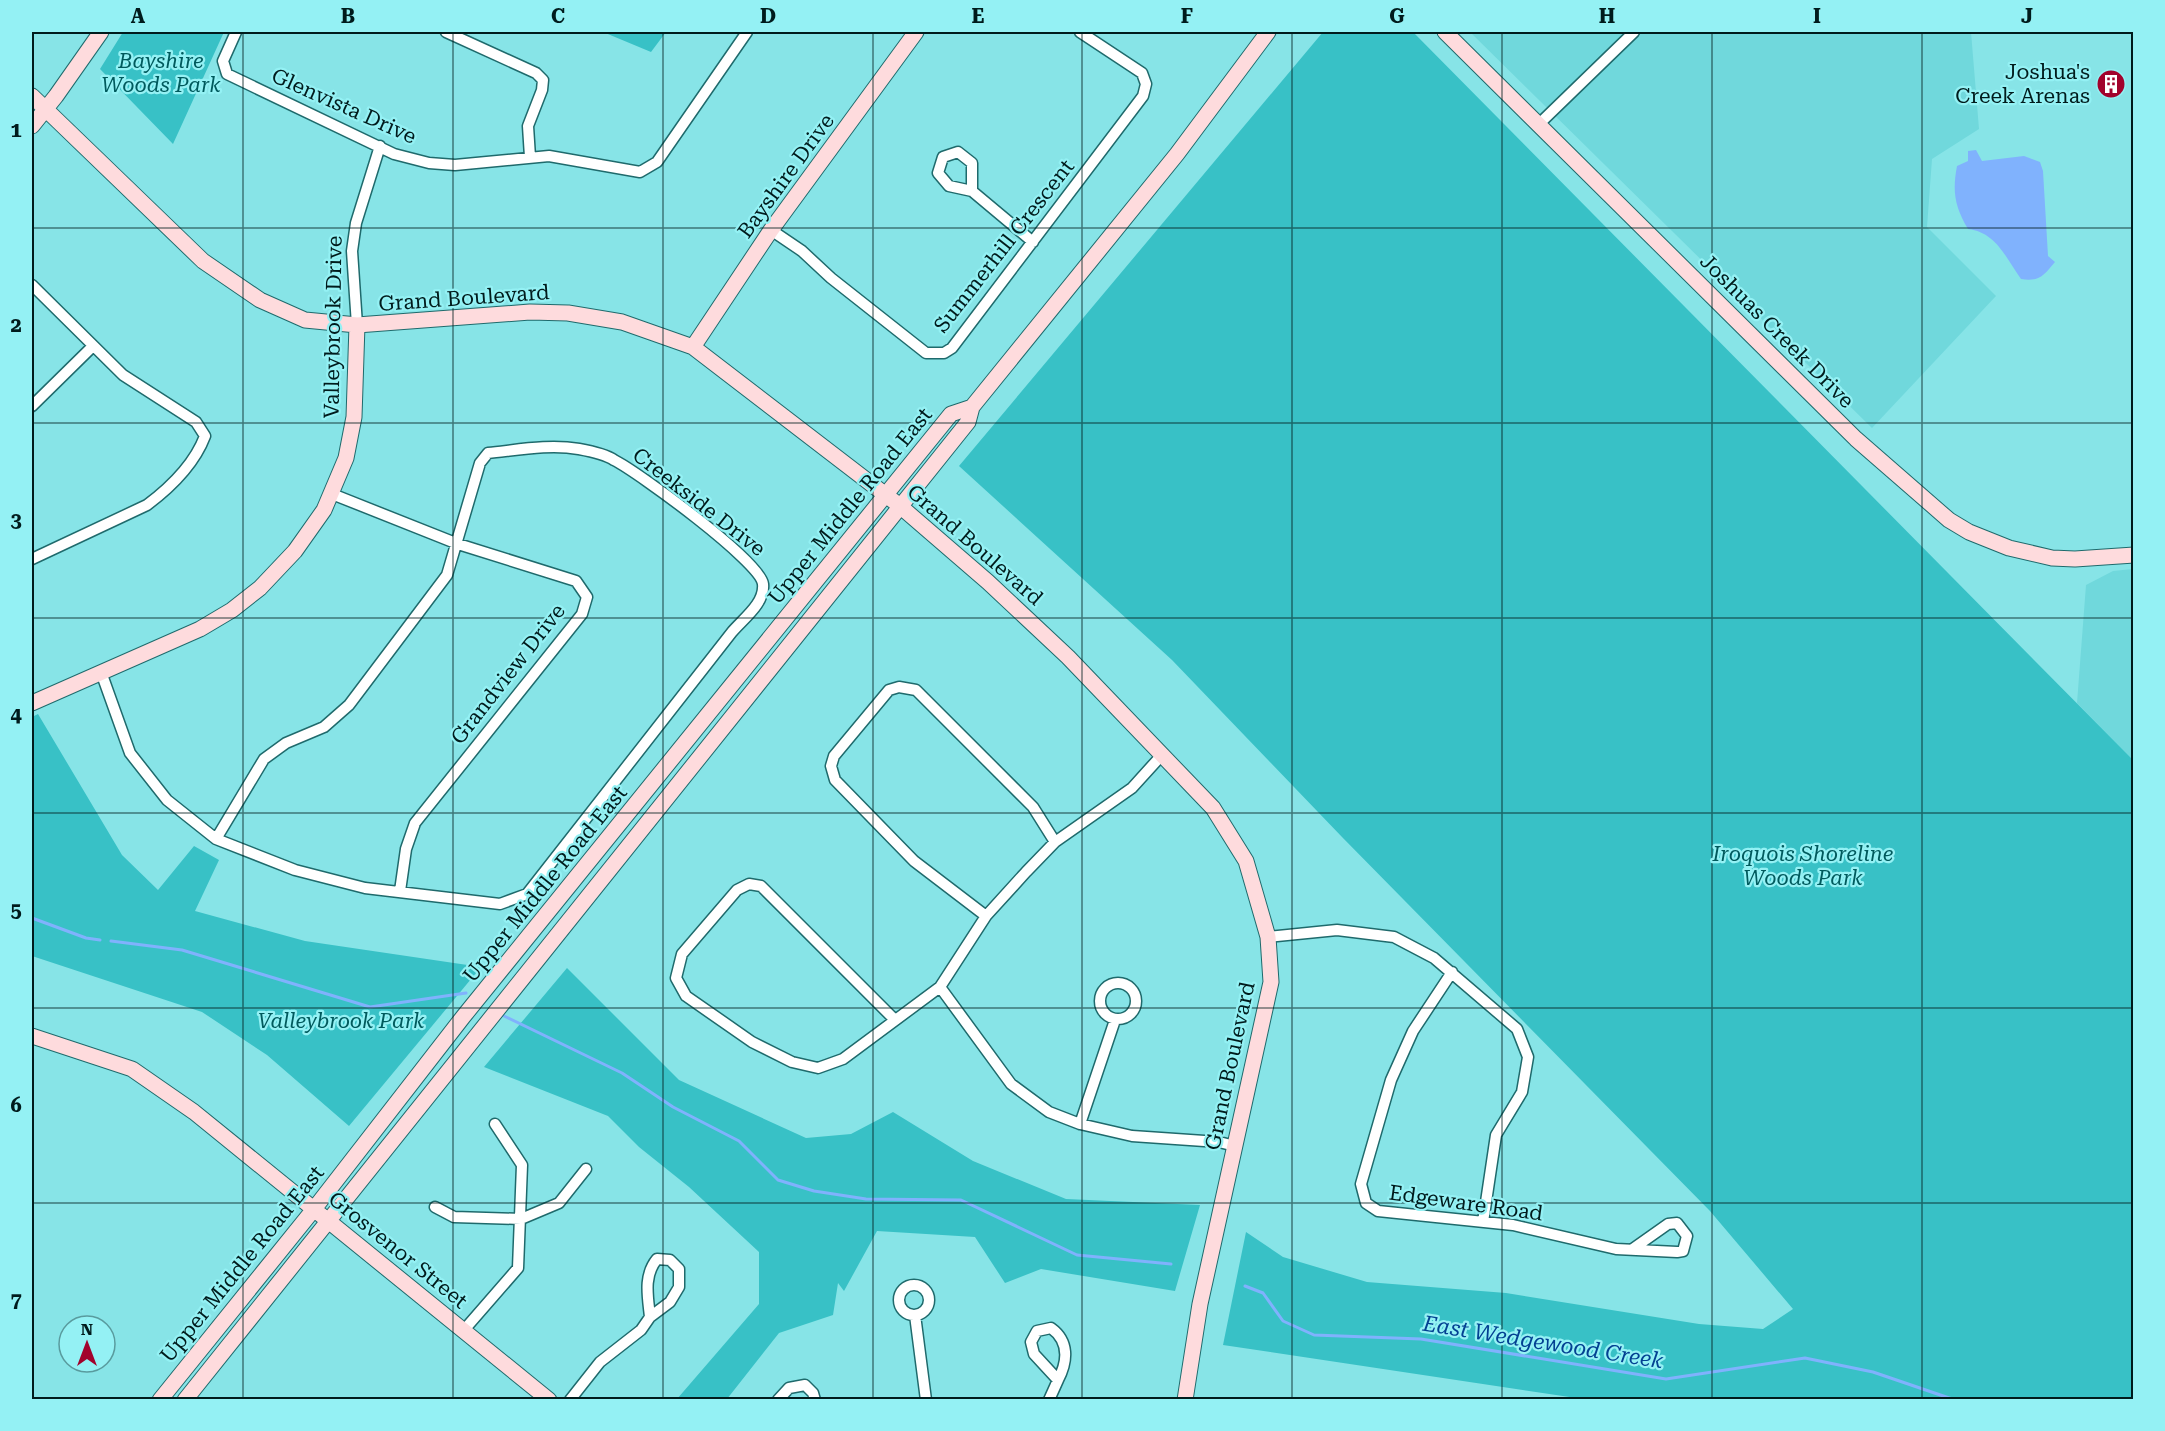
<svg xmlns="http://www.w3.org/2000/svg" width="2165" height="1431" font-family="'Roboto Serif',serif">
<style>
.built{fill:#70d8dc}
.green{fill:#38c1c6}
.water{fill:#80b2fd}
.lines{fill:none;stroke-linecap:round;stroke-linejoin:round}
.stream{stroke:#80b2fd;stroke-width:3}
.street-casing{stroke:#1f6a6c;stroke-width:13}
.secondary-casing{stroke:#1f6a6c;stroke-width:17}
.street{stroke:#fff;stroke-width:10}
.secondary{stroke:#fedbdd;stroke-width:15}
.grid{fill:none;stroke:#001b1c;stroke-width:1.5;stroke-opacity:0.55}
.labels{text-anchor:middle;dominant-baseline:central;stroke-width:4.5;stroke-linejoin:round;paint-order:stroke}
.park-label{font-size:21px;font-style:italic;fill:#005a5d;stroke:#94f1f4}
.poi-label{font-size:21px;fill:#001b1c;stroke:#94f1f4;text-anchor:end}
.street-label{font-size:21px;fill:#001b1c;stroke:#94f1f4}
.water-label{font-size:22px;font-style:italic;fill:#034192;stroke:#94f1f4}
.neatline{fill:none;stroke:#001b1c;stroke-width:2}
.grid-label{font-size:20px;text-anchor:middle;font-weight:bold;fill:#001b1c}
</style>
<rect width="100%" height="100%" fill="#87e4e7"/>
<path class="built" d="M1470 32H1971L1979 129 1932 159 1927 227 1996 296 1872 428Z
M2133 569V760L2077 703 2086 585 2113 571Z"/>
<path class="green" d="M123 32H224L173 144 100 69Z
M603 32H666L651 52Z
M1323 32H1413L2133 760V1399H1583L1223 1345 1246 1232 1283 1257 1367 1282 1506 1293 1699 1324 1763 1329 1793 1309 1710 1211 1342 837 1172 660 959 466Z
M38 714 122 855 158 890 194 846 219 860 195 911 305 941 481 967 349 1126 267 1055 202 1012 32 956V717Z
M567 968 679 1080 806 1138 851 1134 893 1112 973 1161 1066 1199 1200 1205 1175 1291 1041 1269 1005 1283 975 1237 877 1231 844 1291 838 1283 833 1315 779 1333 727 1399H677L759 1304V1252L689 1187 639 1147 608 1116 484 1067Z"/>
<path class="water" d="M1976 150 1982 161 2024 156 2040 162 2043 171 2048 256 2055 262C2044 275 2040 282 2021 279 2006 258 1996 232 1968 229 1955 207 1952 192 1957 166L1968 161V151Z"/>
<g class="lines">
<path class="stream" d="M32 918 86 938 100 940
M111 941 182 950 370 1007 466 993
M504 1016 622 1073 673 1107 739 1141 778 1180 814 1191 866 1199 961 1200 1077 1255 1171 1264
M1245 1286 1263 1293 1283 1321 1314 1335 1421 1339 1666 1379 1805 1358 1873 1372 1955 1400"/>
<g class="street-casing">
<path id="street" d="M236 32 223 61 227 74 394 154 429 163 455 165 549 156 640 172 657 162 747 32
M446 32 536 73 543 80 542 90 528 126 530 157
M1538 125 1634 32
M958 152 972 163V191L949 186 938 173 943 157Z
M972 191 1033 242
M771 230 802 251 831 278 926 353H944L952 348 1143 96 1146 84 1142 73 1080 32
M32 285 123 375 196 422 205 436C194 465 171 487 147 505L32 559
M357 325 352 251 356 223 380 146
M32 406 92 347
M332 494 458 544 576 581 587 597 582 614 415 823 406 849 400 891
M101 672 130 753 167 800 216 839 295 870 365 888 500 904 527 894 732 632C744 618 765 603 763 584 761 562 638 472 614 460 605 454 590 451 579 449 549 444 518 450 488 453L480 463 447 575 349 705 324 727 286 743 264 759 216 839
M986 916 914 861 835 780 831 766 834 756 889 690 899 687 916 690 1033 807 1055 842
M1268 937 1337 930 1394 937 1434 958 1517 1029 1528 1057 1522 1092 1496 1135 1483 1222
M1452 972 1413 1031 1391 1080 1361 1184 1366 1203 1378 1211 1513 1225 1616 1249 1677 1252 1683 1251 1687 1236 1677 1223 1668 1224 1634 1248
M1100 1001a18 18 0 1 1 36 0a18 18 0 1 1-36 0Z
M940 987 1011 1084 1049 1112 1080 1124 1132 1136 1219 1142 1235 1146
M895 1020 761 886 749 884 737 890 682 954 676 978 686 996 752 1042 792 1062 818 1068 843 1059 940 987 986 916 1026 872 1055 842 1132 788 1161 756
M1080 1124 1115 1020
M435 1207 454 1217 521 1219 559 1203 586 1169
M899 1300a15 15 0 1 1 30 0a15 15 0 1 1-30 0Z
M915 1315 926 1400
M1051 1328C1069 1341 1068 1361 1058 1380L1034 1354 1031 1342 1037 1331Z
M464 1330 518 1268 522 1165 495 1124
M570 1400 600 1362 641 1330 650 1317 670 1302 679 1287V1269L670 1260 657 1259C643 1276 648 1297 650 1317
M778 1400 789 1388 805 1385 813 1393 815 1400
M1049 1400 1058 1380"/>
</g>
<g class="secondary-casing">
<path id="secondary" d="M1445 32 1856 439 1949 520 1969 532 2009 548 2052 558 2075 559 2134 555
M32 96 203 261 260 300 305 320 357 325 530 312 568 313 622 322 693 347 900 506 988 582 1068 657 1213 808 1246 861 1268 937 1271 982 1200 1304 1185 1400
M32 126 56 96 101 32
M693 347 771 230 916 32
M32 703 200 629 232 610 260 588 295 551 324 510 346 458 354 417 357 325
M32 1036 132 1069 194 1112 549 1400
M160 1400 314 1209 463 1017 951 414 972 407
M185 1400 968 422 972 407 1177 154 1268 32"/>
</g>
<use href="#street" class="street"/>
<use href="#secondary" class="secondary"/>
</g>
<path class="grid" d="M243 32V1400M453 32V1400M663 32V1400M873 32V1400M1082 32V1400M1292 32V1400M1502 32V1400M1712 32V1400M1922 32V1400M32 228H2134M32 423H2134M32 618H2134M32 813H2134M32 1008H2134M32 1203H2134"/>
<defs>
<g id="building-disc" transform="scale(1.5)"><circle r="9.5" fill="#a2022c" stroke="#94f1f4"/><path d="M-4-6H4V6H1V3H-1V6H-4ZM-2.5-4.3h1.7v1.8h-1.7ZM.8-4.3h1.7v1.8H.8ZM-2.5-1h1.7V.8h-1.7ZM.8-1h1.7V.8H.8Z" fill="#fff"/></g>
</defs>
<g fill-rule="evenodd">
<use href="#building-disc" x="2111" y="84"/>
</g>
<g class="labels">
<g class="park-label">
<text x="161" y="61">Bayshire<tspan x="161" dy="24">Woods Park</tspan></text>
<text x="1803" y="854">Iroquois Shoreline<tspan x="1803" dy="24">Woods Park</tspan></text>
<text x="341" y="1021">Valleybrook Park</text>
</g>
<g class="poi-label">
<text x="2090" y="72">Joshua's<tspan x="2090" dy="24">Creek Arenas</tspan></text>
</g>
<g class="street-label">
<text transform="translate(344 106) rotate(24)">Glenvista Drive</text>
<text transform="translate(786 176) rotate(-54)">Bayshire Drive</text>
<text transform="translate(1004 246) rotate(-52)">Summerhill Crescent</text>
<text transform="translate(464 298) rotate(-4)">Grand Boulevard</text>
<text transform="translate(333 327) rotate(-89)">Valleybrook Drive</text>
<text transform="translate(1777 331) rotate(45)">Joshuas Creek Drive</text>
<text transform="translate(699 502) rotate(38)">Creekside Drive</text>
<text transform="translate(850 506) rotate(-51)">Upper Middle Road East</text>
<text transform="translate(975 545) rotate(41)">Grand Boulevard</text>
<text transform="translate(508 674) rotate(-52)">Grandview Drive</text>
<text transform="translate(545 884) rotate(-51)">Upper Middle Road East</text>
<text transform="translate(1230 1066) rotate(-78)">Grand Boulevard</text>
<text transform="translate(1466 1203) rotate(8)">Edgeware Road</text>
<text transform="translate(398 1250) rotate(39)">Grosvenor Street</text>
<text transform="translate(242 1264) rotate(-51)">Upper Middle Road East</text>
</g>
<g class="water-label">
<text transform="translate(1543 1342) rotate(9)">East Wedgewood Creek</text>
</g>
</g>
<rect width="2165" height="1431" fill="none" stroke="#94f1f4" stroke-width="66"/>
<g transform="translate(87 1344)"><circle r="28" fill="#94f1f4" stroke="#599b9e" stroke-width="1.5"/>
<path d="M0-4.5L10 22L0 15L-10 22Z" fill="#a2022c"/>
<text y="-9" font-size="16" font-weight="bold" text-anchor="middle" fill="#001b1c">N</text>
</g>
<rect x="33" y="33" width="2099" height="1365" class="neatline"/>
<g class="grid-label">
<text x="138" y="23">A</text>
<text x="348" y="23">B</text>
<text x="558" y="23">C</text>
<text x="768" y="23">D</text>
<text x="978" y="23">E</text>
<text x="1187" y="23">F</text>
<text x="1397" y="23">G</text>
<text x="1607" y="23">H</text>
<text x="1817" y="23">I</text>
<text x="2027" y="23">J</text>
<text x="16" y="137">1</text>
<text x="16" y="332">2</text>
<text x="16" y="527">3</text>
<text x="16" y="722">4</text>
<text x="16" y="917">5</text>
<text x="16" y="1112">6</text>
<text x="16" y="1307">7</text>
</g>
</svg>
